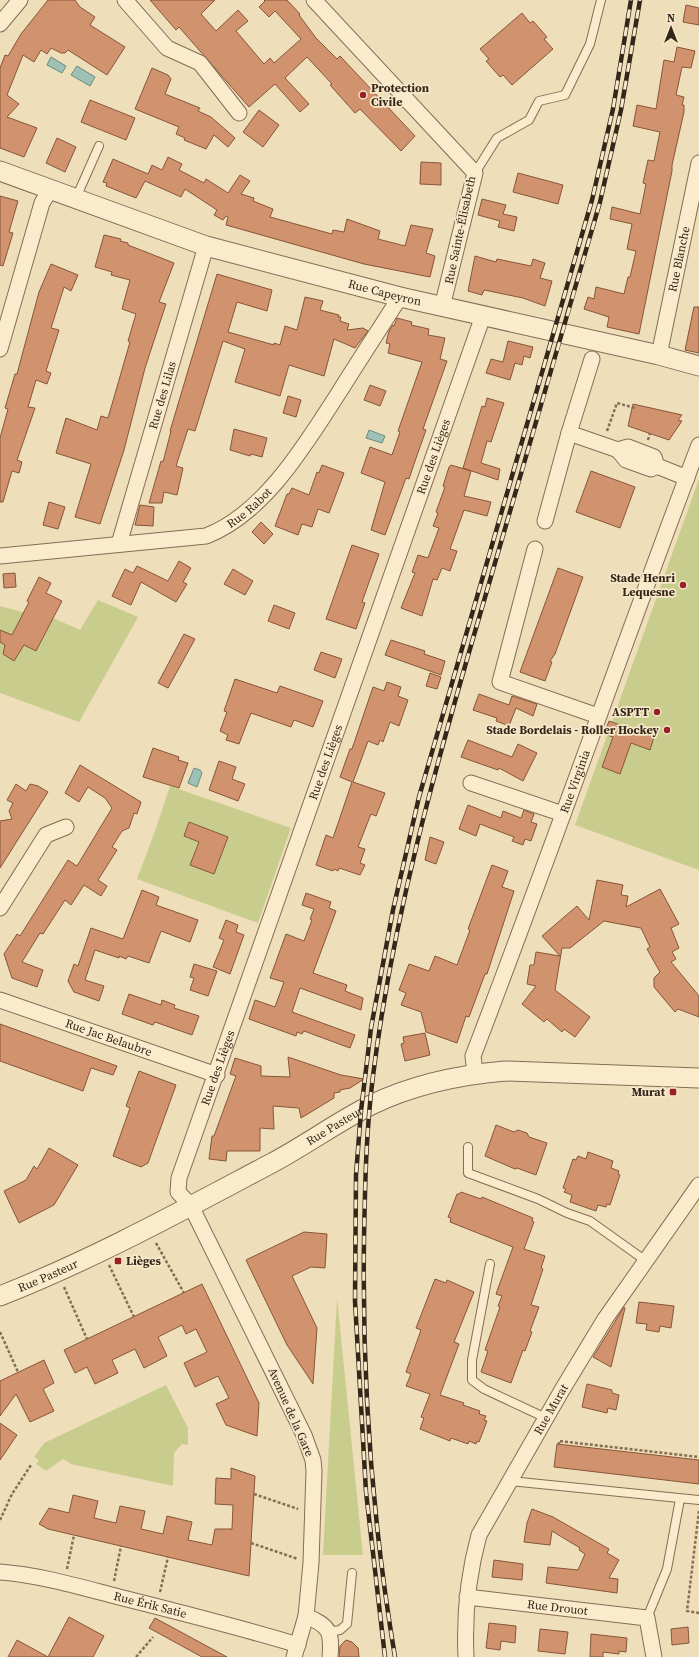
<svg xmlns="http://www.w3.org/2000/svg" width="699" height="1657" font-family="'Source Serif 4',serif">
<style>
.green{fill:#c8cd8e}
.water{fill:#9fc0b5;stroke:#668d82}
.building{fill:#d0936d;stroke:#875539}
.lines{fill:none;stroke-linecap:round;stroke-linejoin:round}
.service-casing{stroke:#866d54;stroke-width:10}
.minor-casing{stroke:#866d54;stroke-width:17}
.tertiary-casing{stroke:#866d54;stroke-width:21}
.path{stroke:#866d54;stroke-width:2.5;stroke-dasharray:3 2;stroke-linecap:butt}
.service{stroke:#faebcd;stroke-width:8}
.minor{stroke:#faebcd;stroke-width:15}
.tertiary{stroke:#faebcd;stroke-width:19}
.rail-casing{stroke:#35261a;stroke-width:4.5}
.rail{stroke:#f7e8ca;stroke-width:3;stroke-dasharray:9;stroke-linecap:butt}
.poi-dot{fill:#982126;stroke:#f7e8ca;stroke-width:1.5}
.labels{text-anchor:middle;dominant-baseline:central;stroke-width:3.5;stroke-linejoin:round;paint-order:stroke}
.poi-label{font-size:12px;font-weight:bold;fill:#35261a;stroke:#f7e8ca;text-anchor:end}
.street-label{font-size:12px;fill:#35261a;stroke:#f7e8ca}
</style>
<rect width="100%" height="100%" fill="#efdeba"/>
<path class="green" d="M699 479V870L575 825Z
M98 600 138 617 79 722 0 693V606L30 614 42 613 80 630Z
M170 786 291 828 258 923 137 879 154 834Z
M337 1298 363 1555H323Z
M166 1385 188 1428V1445L182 1444 174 1453 173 1486 71 1464 63 1459 46 1471 36 1464 39 1460 34 1457 44 1443Z"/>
<path class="water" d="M51 57 66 66 62 73 47 65Z
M77 66 95 77 90 86 71 75Z
M369 430 385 436 382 443 366 438Z
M194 768 200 770 202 773 197 787 188 783Z"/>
<path class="building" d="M48 0H75L80 7 95 17 90 25 125 47 107 75 68 50 65 53H61L51 48 47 54 41 50 34 62 23 55 7 95 19 104 7 117 37 128 24 157 0 148V68L5 55 8 56 21 34Z
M150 0H215L201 14 216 31 238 10 248 21 236 31 264 64 270 58 274 63 301 39 275 11 269 17 259 7 265 1 264 0H287L300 14 299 15 316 38 337 59 340 56 415 136 401 151 360 109 355 113 330 85 332 84 307 57 285 78 309 104 300 112 275 84 249 107 179 27 176 30Z
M686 5 699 8V25L683 22Z
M522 13 530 23 533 21 547 37 544 39 553 49 512 85 503 75 500 77 486 61 489 59 480 49Z
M677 47 695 51 691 68 682 67 676 95 684 97 682 105H684V112L672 165V171L639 334 607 327 609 317 584 309 588 297 594 299 596 287 624 294 628 277H630L636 251 627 249 632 224 610 219 612 207 640 214 646 184 643 183 648 160 654 161 660 132 633 126 637 105 656 109 664 60 674 62Z
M152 68 168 75 171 79 165 94 200 108 198 111 211 117 235 138 228 147 214 135 206 149 184 140 185 138 176 134 179 127 135 109Z
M90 100 135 118 126 140 81 122Z
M259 110 279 125 263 147 243 132Z
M57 138 76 147 65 172 46 163Z
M168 157 182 164 179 170 204 183 206 179 228 193 240 175 250 181 241 194 254 198 253 201 273 209 270 217 332 234 333 230 344 232 347 219 380 231 378 239 405 246 411 225 433 229 426 253 435 256 430 277 364 264 226 225 228 217 226 216 223 220 214 215 217 210 185 189 181 197 145 181 136 198 106 186 107 183 103 182 113 159 148 174 152 165 162 170Z
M421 162 441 163V185L420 184Z
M518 173 563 185 558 204 513 192Z
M0 196 18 201 9 232 13 233 3 266 0 265Z
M482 199 506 205 503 214 517 217 514 231 498 227 500 221 478 215Z
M104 235 121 239 120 241 128 243V245L174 263 159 302 166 304 145 368 124 450 100 524 75 517 91 464 56 453 66 418 97 430 101 416 108 418 130 342 128 341 136 314 122 309 130 280 111 275 112 272 95 267Z
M475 256 496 262 497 259 531 266 533 259 545 263 540 278 552 281 545 306 523 298 484 290 482 295 468 291Z
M51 264 78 275 71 291 64 287 51 328 59 330 46 371 51 373 47 384 36 380 28 407 35 408 17 460 22 462 19 473 12 471 3 502H0V438L8 409 5 408 15 374H17L39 292Z
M217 274 272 290 267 311 237 302 228 332 274 345V343L280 345 285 326 297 330 305 297 323 301 320 310 339 315 338 317H341L340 321 349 324 347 330 363 328 368 331 355 348 334 339 324 376 289 365 280 396 235 382 245 349 223 341 195 431 188 429 176 466 183 468 177 495 164 492 162 503H149L161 461 163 462 171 431H170Z
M694 307H699V353L685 350Z
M397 318 412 322 411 325 429 329 428 335 445 338 440 359 447 361 423 429 426 430 414 464 409 479 406 478 385 535 371 530 385 482 361 473 370 447 392 455 400 432 398 431 422 362 388 353 390 344 386 343 389 331 393 325 394 326Z
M508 341 533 347 530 358 524 356 522 365 515 363 510 380 486 373 491 359 503 362Z
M370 385 386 391 380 406 364 400Z
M288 396 301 400 296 417 283 413Z
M487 398 504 403 491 442 487 441 481 463 500 469 498 480 463 468 482 406 485 407Z
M633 404 682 415 678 420 682 421 669 440 628 426Z
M234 429 267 438 262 457 251 454 250 456 230 450Z
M322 465 344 473 329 513 318 509 312 527 302 524 298 535 275 526 287 494H289L292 488 309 495 317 472 319 473Z
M451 465 471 471 464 496 491 502 487 516 464 510 450 549 457 551 450 571 442 568 437 580 433 579 422 616 401 608 415 573 412 572 418 555 428 558 439 528 433 526 438 513 436 512 445 487 443 486 449 467Z
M591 471 635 487 620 528 576 512Z
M49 502 65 507 58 529 43 525Z
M140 505 154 507 153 526 135 525Z
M261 522 273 534 264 544 252 532Z
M352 545 379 554 362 602 365 603 356 629 326 619Z
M179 561 191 568 183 582 187 584 176 602 141 582 131 605 112 596 125 569 133 573 137 566 168 581Z
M558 568 583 577 555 654 550 661 552 662 545 681 520 672Z
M233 569 253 581 245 595 224 584Z
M15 573 16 587 4 588 3 574Z
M39 577 51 583 46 593 62 601 36 651 24 645 14 661 3 654 5 645 0 642V630L12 635 29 602 27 601Z
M274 605 295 613 289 629 268 621Z
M184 634 195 639 168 688 158 683Z
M391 640 425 651 424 654 445 661 441 675 385 655Z
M321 652 342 659 335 678 314 670Z
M430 673 441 677 437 689 426 686Z
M235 679 277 693 280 686 323 701 313 727 294 720 291 727 251 713 239 744 226 740 228 735 220 731 227 712 224 711Z
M387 682 401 687 398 696 408 700 399 726 390 722 383 742 380 740 378 745 368 741 353 782 385 793 376 816 371 814 358 847 365 849 360 863 365 865 360 875 339 868 338 871 334 869 333 871 316 865 326 835 333 838 352 782 340 777 350 749H352L373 687 384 691Z
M479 694 509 705 512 696 537 704 533 716 516 708 509 726 496 721 497 718 473 710Z
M609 721 654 737 650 750 631 743 620 774 602 767 613 737 604 734Z
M468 740 512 757 518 744 537 753 523 781 499 768 498 770 461 757Z
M153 748 179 757 178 760 188 763 179 788 143 777Z
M219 761 236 767 232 779 245 784 238 801 209 790Z
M80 765 141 802 137 814 134 813 129 828 122 831 112 847 117 850 98 880 107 886 101 896 84 885 71 905 65 900 43 934 40 933 22 962 43 970 37 987 12 978 4 954 17 934 20 936 68 860 77 866 112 808 105 798 88 787 79 802 65 793Z
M16 784 26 791 30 784 38 786 48 792 0 868V821L12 819 9 811 13 803 7 800Z
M468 805 501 818 503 811 521 818 524 810 534 814 531 822 537 824 531 841 525 839 523 845 512 841 514 837 480 824 476 836 459 829Z
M189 822 228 837 214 874 190 865 199 842 184 836Z
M430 837 444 842 436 864 425 860Z
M492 865 508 871 502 887 514 891 487 974H485L469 1017 466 1016 457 1043 426 1032 421 1012 401 1005 406 993 399 990 409 964 429 971 435 956 457 965 470 930 468 929Z
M597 880 623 885 621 895 628 896 626 907 660 889 679 924 671 928 679 948 672 952 676 959 671 962 699 996V1017L678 1009 675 1012 654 987V978L660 972 647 949 650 947 641 928 604 921 570 948H562L555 990 590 1017 575 1037 564 1029 562 1032 547 1019 544 1022 522 1004 536 986 527 984 530 965H534L536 952 560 956 542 936 577 906 589 920Z
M142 890 159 897 156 905 198 920 190 942 161 931 149 963 128 956 126 959 119 956V958L95 950 85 980 104 986 99 1001 74 992 68 981 74 964 78 966 91 928 123 939Z
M306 893 331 902 329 908 336 911 313 973 347 985 345 991 363 998 361 1010 300 988 292 1012 355 1035 350 1048 304 1031 302 1034 297 1032 296 1036 249 1019 255 1000 275 1007 284 982 270 978 286 934 304 941 312 920 310 919 314 909 302 905Z
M226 920 238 925 236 932 244 935 230 974 213 967 224 940 219 938Z
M194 964 217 971 208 996 190 990 194 978 190 977Z
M129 994 161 1005 162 1000 175 1005 174 1008 199 1016 192 1035 155 1022 153 1025 122 1014Z
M0 1024 117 1066 113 1075 91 1068 83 1091 0 1061Z
M425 1033 430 1055 405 1061 401 1044 404 1043 403 1037Z
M288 1057 341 1075 364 1079 350 1088 340 1090V1092L334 1093V1098L301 1118 299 1108 273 1106 274 1129 260 1128V1151H227L226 1161 209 1159 212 1136H214L236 1076 230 1074 235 1058 261 1066V1076L290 1077Z
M139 1071 176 1085 148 1163 141 1167 113 1156 130 1108 126 1106Z
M496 1125 514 1132 518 1130 527 1133 529 1137 547 1143 536 1175 517 1168 515 1169 485 1156Z
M49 1148 78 1165 54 1205 19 1223 4 1191 26 1180 34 1166 37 1169Z
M588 1152 613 1161 611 1168 619 1171 618 1174 620 1175 610 1205 607 1204 606 1207 598 1205 596 1211 570 1202 572 1195 564 1192 566 1189 563 1188 573 1159 576 1160 578 1156 586 1159Z
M461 1192 481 1199 482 1197 533 1218 532 1221 534 1222 524 1249 545 1256 541 1268 543 1269 531 1305 539 1307 530 1331 532 1332 525 1351 523 1350 511 1383 481 1372 488 1351 485 1350 500 1307 498 1306 502 1296 496 1294 513 1247 450 1222 451 1218 448 1217 451 1210 457 1194H459Z
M304 1232 327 1234 325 1268 311 1267 292 1276 317 1328 313 1384 287 1345 246 1260Z
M435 1279 446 1283 447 1280 474 1292 454 1342 459 1344 440 1395 464 1403 463 1405 480 1411 479 1414 486 1416 484 1420 487 1421 484 1429 479 1442 477 1441 476 1444 469 1441 468 1444 451 1438 450 1441 420 1429 424 1418 421 1417 430 1394 406 1386 411 1374 406 1372 421 1330 416 1328Z
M202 1284 259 1403 257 1436 226 1425 216 1404 229 1398 218 1376 195 1387 184 1363 207 1352 196 1329 186 1334 182 1325 158 1337 167 1356 144 1368 135 1349 112 1360 118 1373 95 1384 87 1367 75 1373 64 1350Z
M639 1302 674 1306 671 1328 660 1326 659 1332 646 1330 647 1324 636 1323Z
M624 1307 625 1308 611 1367 593 1357Z
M44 1360 54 1383 43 1389 54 1411 30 1422 16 1394 0 1416V1381Z
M587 1384 612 1390V1393L619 1395 616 1410 608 1408 607 1413 582 1407Z
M0 1423 17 1435 0 1460Z
M557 1444 699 1460V1484L554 1467Z
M231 1468 255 1476 249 1576 48 1529 39 1524 49 1508 69 1513 73 1495 98 1501 94 1518 116 1523 120 1506 145 1511 141 1529 163 1534 167 1516 192 1522 188 1540 212 1545 215 1529H232L233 1505 215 1504 216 1478 231 1479Z
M532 1509 553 1517 609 1549 607 1553 619 1560 609 1578 618 1579 617 1593 546 1583 548 1567 578 1570 585 1554 579 1550 580 1548 552 1531 550 1545 524 1542 527 1523Z
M494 1560 523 1564 522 1580 492 1577Z
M69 1617 104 1636 93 1657H8L17 1640 48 1657Z
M155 1618 227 1657H202L149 1628Z
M489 1623 516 1626 515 1643 501 1641 500 1650 486 1648Z
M688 1627 689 1643 672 1645 671 1629Z
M540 1629 568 1632 565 1654 538 1651Z
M591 1634 627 1638 626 1652 619 1651V1654L603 1652V1657H590Z
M346 1640 352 1642 358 1648 359 1657H339L340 1646Z"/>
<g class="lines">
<g class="service-casing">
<path id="service" d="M475 173 497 138 529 120 539 101 565 95 590 44 601 0
M76 198 99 146
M468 1147V1173L538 1199 567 1213 590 1221 646 1261
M490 1264 472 1360V1380L484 1389 546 1418
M510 1481 699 1500
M647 1618 667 1569 680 1499
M329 1632 340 1630 347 1624 352 1573"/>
</g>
<g class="minor-casing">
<g id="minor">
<path d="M125 0 167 48 200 63 239 113"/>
<path d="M314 0 475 173 442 307"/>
<path d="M0 24 20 0"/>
<path d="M0 349 42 203 50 190"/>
<path id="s1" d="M659 355 699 163"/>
<path d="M569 433 618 450 628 447 654 457 657 466"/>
<path d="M618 450 626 460 651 469 657 466 687 478"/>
<path d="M545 521 569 433 592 359"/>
<path id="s2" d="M119 544 206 246"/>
<path d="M535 549 500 682 598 716"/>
<path id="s3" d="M0 556 206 536C264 514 305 445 338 394 358 362 379 330 400 297"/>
<path d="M471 783 563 814"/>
<path d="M0 908 46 835 66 827"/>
<path id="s4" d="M0 1000 217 1075"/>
<path id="s5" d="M475 1073 473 1056C551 853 622 648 699 445"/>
<path id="s6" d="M0 1572C40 1575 80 1587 119 1597 179 1612 239 1627 298 1645"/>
<path id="s7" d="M467 1597 647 1618 654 1657"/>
<path d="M306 1616C330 1626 332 1632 330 1657"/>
<path id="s8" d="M294 1657 306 1616 311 1563 314 1471 313 1460 304 1435 191 1206 178 1192 179 1178 483 316"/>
<path id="s9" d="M466 1657C464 1615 468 1575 479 1535L562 1390 605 1319 699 1185"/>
</g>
</g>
<g class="tertiary-casing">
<g id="tertiary">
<path id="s10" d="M0 171 206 246 400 297 659 355 699 366"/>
<path id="s11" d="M0 1296C94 1259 183 1210 272 1163 306 1145 337 1122 371 1105 414 1084 458 1075 505 1071L699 1078"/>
</g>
</g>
<path class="path" d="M607 431 617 403 635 408
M648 440 650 433
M156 1243 184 1293
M109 1265 134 1317
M64 1287 87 1339
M0 1332 18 1372
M559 1445V1441L699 1457
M254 1494 298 1509
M699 1511 687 1611 699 1613
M0 1520 12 1494 31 1465
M251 1543 298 1559
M67 1569 74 1535
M114 1581 121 1546
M160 1592 168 1557
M136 1657 153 1637"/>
<use href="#service" class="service"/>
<use href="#minor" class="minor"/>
<use href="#tertiary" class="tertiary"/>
<g class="rail-casing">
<path id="rail" d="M385 1657 366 1492 355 1301 356 1175 361 1111 371 1028 393 910 419 797 592 200 613 109 631 0
M395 1657C372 1520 362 1379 364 1240 365 1185 366 1131 373 1076 393 916 436 765 481 611 521 474 561 338 600 202L621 110 640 0"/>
</g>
<use href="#rail" class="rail"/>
</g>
<g class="poi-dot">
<circle cx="363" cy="95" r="4"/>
<circle cx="683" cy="585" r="4"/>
<circle cx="657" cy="712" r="4"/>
<circle cx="667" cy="730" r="4"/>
<rect x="669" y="1088" width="8" height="8" rx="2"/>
<rect x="114" y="1257" width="8" height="8" rx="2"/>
</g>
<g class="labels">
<g class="poi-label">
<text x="371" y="88" text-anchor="start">Protection<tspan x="371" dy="14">Civile</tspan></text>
<text x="675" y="578">Stade Henri<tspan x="675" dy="14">Lequesne</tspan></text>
<text x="649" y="712">ASPTT</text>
<text x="659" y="730">Stade Bordelais - Roller Hockey</text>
<text x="665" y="1092">Murat</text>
<text x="126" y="1261" text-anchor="start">Lièges</text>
</g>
<g class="street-label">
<text transform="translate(460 230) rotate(-78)">Rue Sainte-Élisabeth</text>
<text stroke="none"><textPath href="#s1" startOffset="98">Rue Blanche</textPath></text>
<text stroke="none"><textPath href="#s10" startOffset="404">Rue Capeyron</textPath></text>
<text stroke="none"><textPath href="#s2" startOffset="155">Rue des Lilas</textPath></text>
<text stroke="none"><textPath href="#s8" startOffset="1279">Rue des Lièges</textPath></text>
<text stroke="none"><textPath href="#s3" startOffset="259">Rue Rabot</textPath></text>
<text stroke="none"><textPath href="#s8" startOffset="955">Rue des Lièges</textPath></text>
<text stroke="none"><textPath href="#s5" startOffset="310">Rue Virginia</textPath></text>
<text stroke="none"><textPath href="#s4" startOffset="115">Rue Jac Belaubre</textPath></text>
<text stroke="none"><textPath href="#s8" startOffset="631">Rue des Lièges</textPath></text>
<text stroke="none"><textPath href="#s11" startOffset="376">Rue Pasteur</textPath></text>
<text stroke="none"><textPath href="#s11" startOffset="52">Rue Pasteur</textPath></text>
<text stroke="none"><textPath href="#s9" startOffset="268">Rue Murat</textPath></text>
<text transform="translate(291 1412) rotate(66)">Avenue de la Gare</text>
<text stroke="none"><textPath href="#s6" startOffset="154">Rue Érik Satie</textPath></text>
<text stroke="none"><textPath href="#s7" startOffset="91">Rue Drouot</textPath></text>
</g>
</g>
<g transform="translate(671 28)" stroke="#f7e8ca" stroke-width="3" paint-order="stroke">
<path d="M0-3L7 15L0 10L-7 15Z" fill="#35261a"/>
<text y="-6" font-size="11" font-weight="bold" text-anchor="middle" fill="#35261a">N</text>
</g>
</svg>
